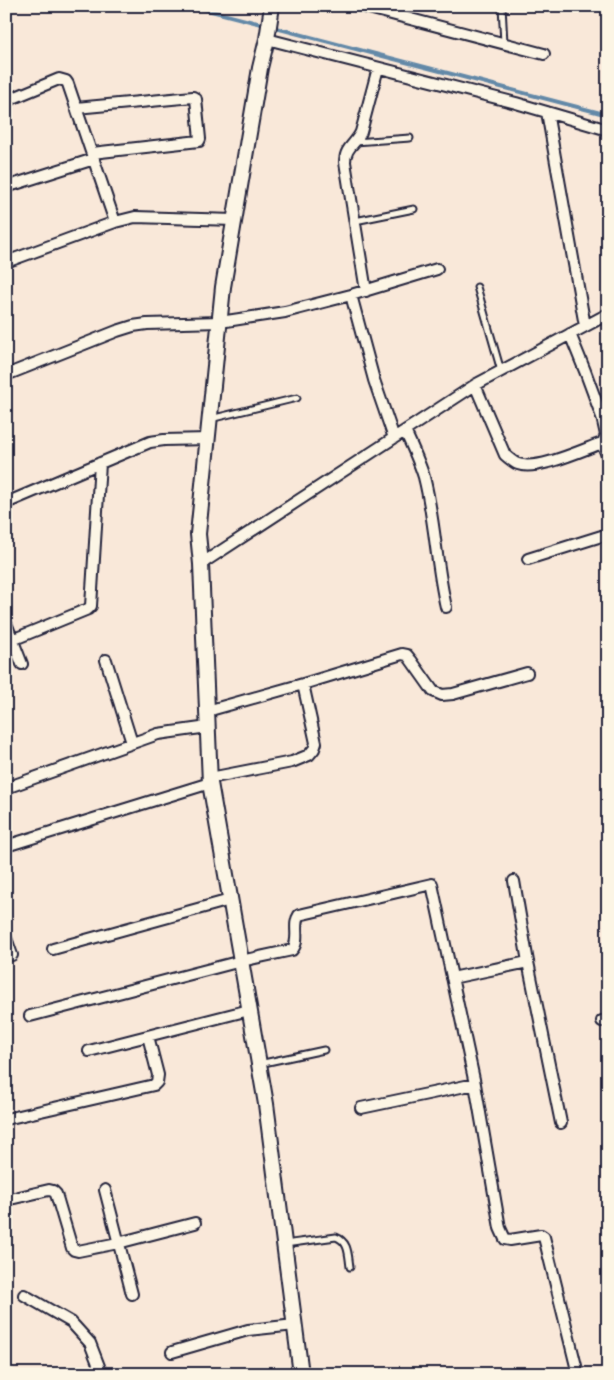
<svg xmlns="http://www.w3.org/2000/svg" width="614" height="1380" font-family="'Architects Daughter',sans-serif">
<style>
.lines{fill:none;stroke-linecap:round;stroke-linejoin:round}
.stream{stroke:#6389a8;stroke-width:4}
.lane-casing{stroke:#22223b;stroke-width:9}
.street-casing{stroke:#22223b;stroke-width:14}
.secondary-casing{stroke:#22223b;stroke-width:18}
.lane{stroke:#fcf5e5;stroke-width:5}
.street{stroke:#fcf5e5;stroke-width:10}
.secondary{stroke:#fcf5e5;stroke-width:14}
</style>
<rect width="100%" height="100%" fill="#f9e8d9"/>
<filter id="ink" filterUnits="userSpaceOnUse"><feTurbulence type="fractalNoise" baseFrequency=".02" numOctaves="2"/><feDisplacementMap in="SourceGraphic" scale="10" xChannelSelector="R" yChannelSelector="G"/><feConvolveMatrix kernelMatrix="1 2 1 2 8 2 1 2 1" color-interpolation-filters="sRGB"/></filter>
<g filter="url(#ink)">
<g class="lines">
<path class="stream" d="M192 6 265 25
M272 27 608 115"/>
<g class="lane-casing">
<path id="lane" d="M502 6 504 43
M355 142 410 138
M355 221 414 209
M477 287 501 371
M210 419 297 398
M259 1064 324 1050
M285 1244 336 1237C349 1242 348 1254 350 1267"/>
</g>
<g class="street-casing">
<path id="street" d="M361 6 544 54
M267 39 516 103 608 130
M6 101 59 79 66 81 68 84 115 222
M76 108 193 97 196 99 200 139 199 141 92 153
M547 112 585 326
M6 187 94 159
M6 262 115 222 135 217 234 220
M366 291 345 162C345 147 356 144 361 132L378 68
M351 295 374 380 394 438
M570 334 585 371 602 417 606 435 602 445
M6 375 117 331 133 326 147 324 220 322 285 312 351 295 437 269
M475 385 505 455C509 458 513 462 518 464 536 471 580 451 599 444 605 446 606 453 608 459
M405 431C412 446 419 461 424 477 435 520 436 564 446 607
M6 503 150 442 164 440 208 439
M528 559 608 534
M201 564 475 385 608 314
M6 623 22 664
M12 640 88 609 91 606 100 463
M106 660 132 743
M207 711 303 684 402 654 407 655 411 660 433 691 442 695 453 694 527 673
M210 778 292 762 309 755 314 749 316 743 303 684
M6 788 158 734 208 727
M6 846 210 783
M514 881 528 962 561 1123
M6 938 12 955
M53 949 230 900
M452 978 528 962
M30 1016 241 961 292 950C301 940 292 925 299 915L432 884 475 1084 500 1228 505 1239 510 1240 541 1235 544 1237 578 1374
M602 1021 608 1020
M89 1051 249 1010
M361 1108 475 1084
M6 1119 154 1085 157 1082 158 1075 148 1036
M105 1190 132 1294
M6 1200 49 1190 53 1191 56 1194 72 1248 74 1250 78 1251 118 1243 195 1223
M24 1295 71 1322 90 1343 102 1374
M172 1352 248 1330 295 1325"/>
</g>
<g class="secondary-casing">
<path id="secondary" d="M272 6 267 39 260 68 223 287 198 534 201 564 210 783 266 1104 301 1374"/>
</g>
<use href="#lane" class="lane"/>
<use href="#street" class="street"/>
<use href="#secondary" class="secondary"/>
</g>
</g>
<rect width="614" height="1380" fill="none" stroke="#fcf5e5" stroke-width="25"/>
<rect x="12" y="12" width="589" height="1355" fill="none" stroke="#22223b" stroke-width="2" filter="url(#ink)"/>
</svg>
